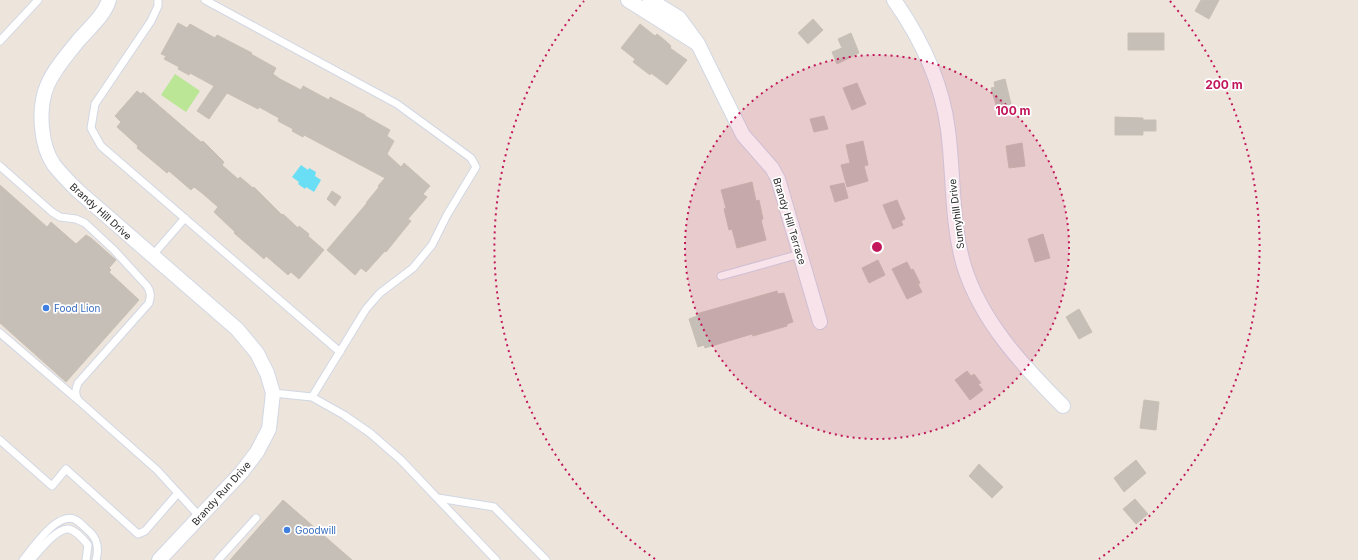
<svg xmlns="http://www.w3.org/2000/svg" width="1358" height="560" font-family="Inter,sans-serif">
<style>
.green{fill:#bae696}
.water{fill:#6adef4}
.building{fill:#c6bfb7;stroke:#c9c0b5}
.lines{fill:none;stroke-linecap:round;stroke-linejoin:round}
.lane-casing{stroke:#d1d7e4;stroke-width:9}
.street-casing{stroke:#d1d7e4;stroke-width:16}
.lane{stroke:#fff;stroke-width:7}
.street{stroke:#fff;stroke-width:14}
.ring{fill:none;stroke:#c2185b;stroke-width:2;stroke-dasharray:2 4}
.shop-dot{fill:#3f7fe0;stroke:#fff;stroke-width:1.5}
.labels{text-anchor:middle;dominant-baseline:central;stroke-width:3.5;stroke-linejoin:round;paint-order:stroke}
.street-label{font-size:10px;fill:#2b2b2b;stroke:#fff}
.shop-label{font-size:10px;fill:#366cbe;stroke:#fff;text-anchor:start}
.centre{fill:#c2185b;stroke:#fff;stroke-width:2}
.ring-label{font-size:12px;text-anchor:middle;font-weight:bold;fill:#c2185b;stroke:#fff;stroke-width:3.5;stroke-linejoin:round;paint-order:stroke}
</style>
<rect width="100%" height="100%" fill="#ede4dc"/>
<path class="green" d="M175 74 200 91 186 112 161 95Z"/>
<path class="water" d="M301 165 308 170 309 168 316 172 315 176 321 180 314 192 306 187 305 189 298 184 299 182 292 177Z"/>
<path class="building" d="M1201 0H1219L1209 19 1195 11Z
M813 19 823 30 808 44 798 33Z
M178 23 187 28 190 24 215 38 217 35 252 53 251 54 276 68 273 74 280 79 301 90 303 86 329 100 330 97 365 115V116L390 130 387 136 394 141 387 154 401 167 404 163 430 186 423 194 427 197 408 219 411 221 386 252 385 251 366 272 361 268 355 275 327 250 367 203H366L379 187 378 186 385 178 304 135 303 137 292 131 293 129 278 121 279 118 259 107 258 109 227 93 209 119 197 111 214 86 190 73 189 75 178 69 179 67 164 59 166 56 161 54Z
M640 24 655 36 657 34 667 42 671 46 670 48 687 60 667 85 651 73 650 75 633 62 635 59 621 48Z
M851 33 859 53 837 64 832 52 842 48 838 39Z
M1128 33H1164V50H1128Z
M1005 79 1011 104 997 108 991 88 995 87 994 82Z
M857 83 866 104 852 110 843 88Z
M137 91 141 94 143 92 201 142 203 141 224 162 222 165 238 179 240 177 253 188 254 187 282 215 283 214 298 228 299 226 309 234 308 236 324 250 299 279 291 272 288 275 266 256 264 259 234 233 235 232 214 212 218 207 202 193 194 187 191 190 169 171 167 173 137 148 138 146 117 127 121 122 115 116Z
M824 116 828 129 814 132 810 119Z
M1115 117 1143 118V120H1156V131H1143V135H1115Z
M863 141 868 165 864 166 868 181 847 187 841 165 850 163 846 145Z
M1022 143 1025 166 1009 168 1006 146Z
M752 182 756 201 759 200 763 219 761 220 766 240 737 248 732 229 729 230 724 209 726 208 721 190Z
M844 183 848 198 835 202 830 186Z
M0 185 47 227 51 222 76 244 86 235 91 238 116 260 109 268 111 270 109 272 139 300 66 382 0 323Z
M332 191 341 197 335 206 327 199Z
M897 200 905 219 901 221 903 225 893 229 883 205Z
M1043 234 1050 258 1035 262 1028 239Z
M878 260 885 275 869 283 862 268Z
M907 262 911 270 913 269 920 283 918 284 922 292 907 299 892 269Z
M777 291 778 294 784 293 793 322 787 324V326L753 336 752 334 705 348 704 345 698 347 689 319 697 316 696 314Z
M1079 309 1092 332 1079 339 1066 317Z
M967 371 971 376 974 374 981 383 978 384 983 390 970 400 955 380Z
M1144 400 1159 402 1156 430 1140 428Z
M1136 460 1146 473 1124 492 1114 478Z
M979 464 1003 487 992 498 969 476Z
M1135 499 1148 514 1136 524 1123 509Z
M283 500 352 560H230Z"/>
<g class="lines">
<g class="lane-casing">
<path id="lane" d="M158 0V6L151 21 95 104 91 128 101 146 340 352
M205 0 397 104 471 158 476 167 447 215 432 245 413 268 380 293 366 309 312 397
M0 41 38 0
M0 166 52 212 60 217 76 219 85 223 114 250 147 286C151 292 151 296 149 303L78 383C75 390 75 394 78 400L157 470 200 517
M152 256 185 218
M721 276 800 254
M0 333 78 400
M273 393 312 397 344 415 370 433 401 460 496 560
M0 440 52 486 66 469 138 534 145 531 178 493
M438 498 494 507 546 560
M23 560C33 548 58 510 76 520 81 523 85 528 90 532 98 540 99 549 96 560
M31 560C38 552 57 527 69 529 77 531 84 540 88 545L86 560
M218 560 256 518"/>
</g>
<g class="street-casing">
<path id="street" d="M109 0C104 16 89 28 78 41 67 55 54 69 47 86 38 108 40 145 54 165 61 174 69 182 77 190L237 329 257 353 267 373 273 393 269 429 257 452 241 473 159 560
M628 0 698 44 679 18 650 0
M894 0C922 40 942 82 948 130 954 175 951 222 964 266 981 321 1023 366 1063 406
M698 44 743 135 772 168 778 179 820 322"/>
</g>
<use href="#lane" class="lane"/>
<use href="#street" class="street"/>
</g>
<circle cx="877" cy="247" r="192" fill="#c2185b" fill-opacity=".12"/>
<g class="ring">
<circle cx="877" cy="247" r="192"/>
<path d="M655 559A383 383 0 0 1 584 1M1170 1A383 383 0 0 1 1099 559"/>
</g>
<g class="shop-dot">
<circle cx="46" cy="308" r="4"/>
<circle cx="287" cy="530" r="4"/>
</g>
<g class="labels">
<g class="street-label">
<text transform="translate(101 211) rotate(42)">Brandy Hill Drive</text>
<text transform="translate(956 214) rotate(-97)">Sunnyhill Drive</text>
<text transform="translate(790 221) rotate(73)">Brandy Hill Terrace</text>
<text transform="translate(221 493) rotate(-48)">Brandy Run Drive</text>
</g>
<g class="shop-label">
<text x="54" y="308">Food Lion</text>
<text x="295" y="530">Goodwill</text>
</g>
</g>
<circle cx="877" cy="247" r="6" class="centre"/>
<g class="ring-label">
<text x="1224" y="89">200 m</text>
<text x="1013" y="115">100 m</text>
</g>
</svg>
